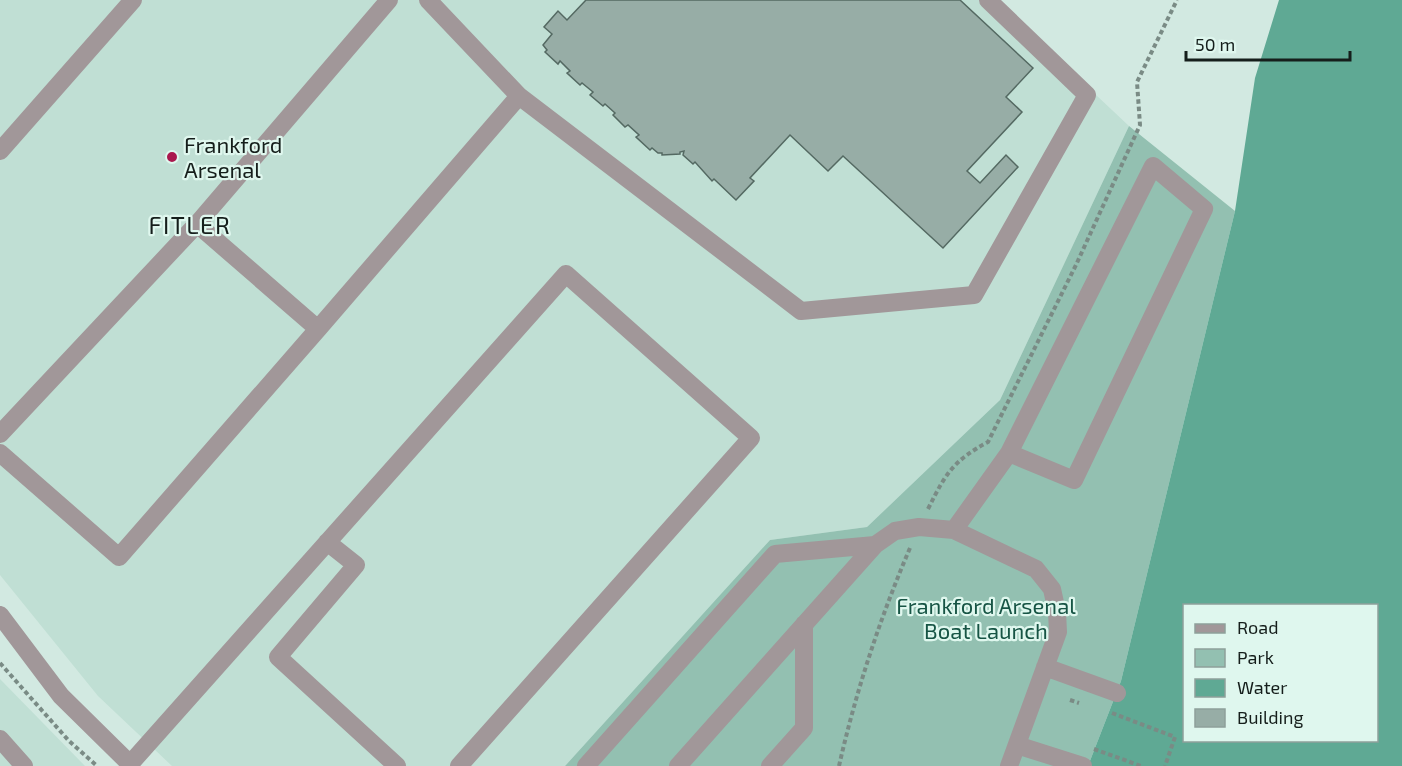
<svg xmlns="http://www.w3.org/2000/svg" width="1402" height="766" font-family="'Exo 2',sans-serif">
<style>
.built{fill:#c0dfd4}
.green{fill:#93c0b1}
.water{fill:#5fa994;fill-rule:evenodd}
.building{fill:#97ada6;stroke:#546962;stroke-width:1.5}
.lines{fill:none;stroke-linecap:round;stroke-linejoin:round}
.path{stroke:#7a8b85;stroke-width:4;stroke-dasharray:4.5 3;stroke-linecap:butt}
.minor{stroke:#a19799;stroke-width:18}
.poi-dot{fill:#aa184e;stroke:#dff7ee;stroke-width:2}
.labels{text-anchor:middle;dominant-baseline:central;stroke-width:4.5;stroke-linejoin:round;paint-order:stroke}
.poi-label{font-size:22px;fill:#151e1b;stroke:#dff7ee;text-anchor:start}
.park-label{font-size:22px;fill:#165444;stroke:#dff7ee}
.neighbourhood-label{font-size:24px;letter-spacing:1.5px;fill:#151e1b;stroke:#dff7ee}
</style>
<rect width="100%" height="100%" fill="#d2e9e1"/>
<path class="built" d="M0 0H995L1129 126 1000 400 867 527 770 540 565 766H172L98 696 0 575Z
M0 679 85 766H0Z"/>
<path class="green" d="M1129 126 1235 211 1121 681 1088 766H565L770 540 867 527 1000 400Z"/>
<path class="water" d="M1279 0H1402V766H1088L1121 681 1235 211 1255 78ZM1184 606H1376V740H1184Z"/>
<path class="building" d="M586 0H960L1033 68 1006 97 1022 112 967 171 980 183 1006 155 1018 167 943 248 843 156 828 171 790 135 750 178 754 181 736 200 714 179 712 181 695 162 693 164 683 155 684 151 680 152V154L662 155V153H658L652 148 650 150 636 137 639 135 628 125 625 127 613 115 615 113 605 104 603 106 590 95 593 92 582 83 580 85 567 73 570 71 560 61 558 64 545 52 547 50 543 45 552 34 544 27 558 11 567 20Z"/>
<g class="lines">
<path class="path" d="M928 509C946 473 953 461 988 442L1076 265 1140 125 1137 82 1177 0
M0 663 69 741 97 766
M1070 700 1079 703
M1112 713 1175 737 1165 766
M1094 749 1141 766
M839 766C856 691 880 618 910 548"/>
<path class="minor" d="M428 0 519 96 801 311 974 295 1087 95 988 0
M0 151 133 0
M197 224 318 329 519 96
M0 434 197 224 389 0
M0 453 119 557 318 329
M327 542 356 565 278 657 397 766
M0 615 61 696 130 764 566 274 751 438 459 766
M1045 667 1117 693
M0 739 24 766
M1017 745 1083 766
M586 766 775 554 875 545 895 531 919 527 954 530
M678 766 875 545
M770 766 804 728V624
M1009 766 1058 632 1057 612 1052 589 1036 569 954 530 1009 453 1153 166 1204 209 1074 480 1009 453"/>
</g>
<circle class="poi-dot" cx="172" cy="157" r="6"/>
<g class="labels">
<g class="poi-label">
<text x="184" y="144">Frankford<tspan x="184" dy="25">Arsenal</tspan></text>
</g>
<g class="park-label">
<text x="986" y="605">Frankford Arsenal<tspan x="986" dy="25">Boat Launch</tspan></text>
</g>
<g class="neighbourhood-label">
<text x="190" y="224">FITLER</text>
</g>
</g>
<rect x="1183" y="604" width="195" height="138" fill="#dff7ee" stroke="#8ea09a" stroke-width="1.5"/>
<rect x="1195" y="624" width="30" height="9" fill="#a19799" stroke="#8ea09a" stroke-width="1.5"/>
<text x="1237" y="634" font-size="18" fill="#151e1b">Road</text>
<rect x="1195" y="649" width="30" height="18" fill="#93c0b1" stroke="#8ea09a" stroke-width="1.5"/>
<text x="1237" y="664" font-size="18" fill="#151e1b">Park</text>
<rect x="1195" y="679" width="30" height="18" fill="#5fa994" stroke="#8ea09a" stroke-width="1.5"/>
<text x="1237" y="694" font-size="18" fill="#151e1b">Water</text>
<rect x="1195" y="709" width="30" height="18" fill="#97ada6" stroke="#8ea09a" stroke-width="1.5"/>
<text x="1237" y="724" font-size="18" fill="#151e1b">Building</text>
<path d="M1186 51v9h164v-9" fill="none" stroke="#151e1b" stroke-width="3"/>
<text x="1195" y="51" font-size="18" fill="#151e1b" stroke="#dff7ee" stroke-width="4.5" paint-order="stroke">50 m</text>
</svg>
